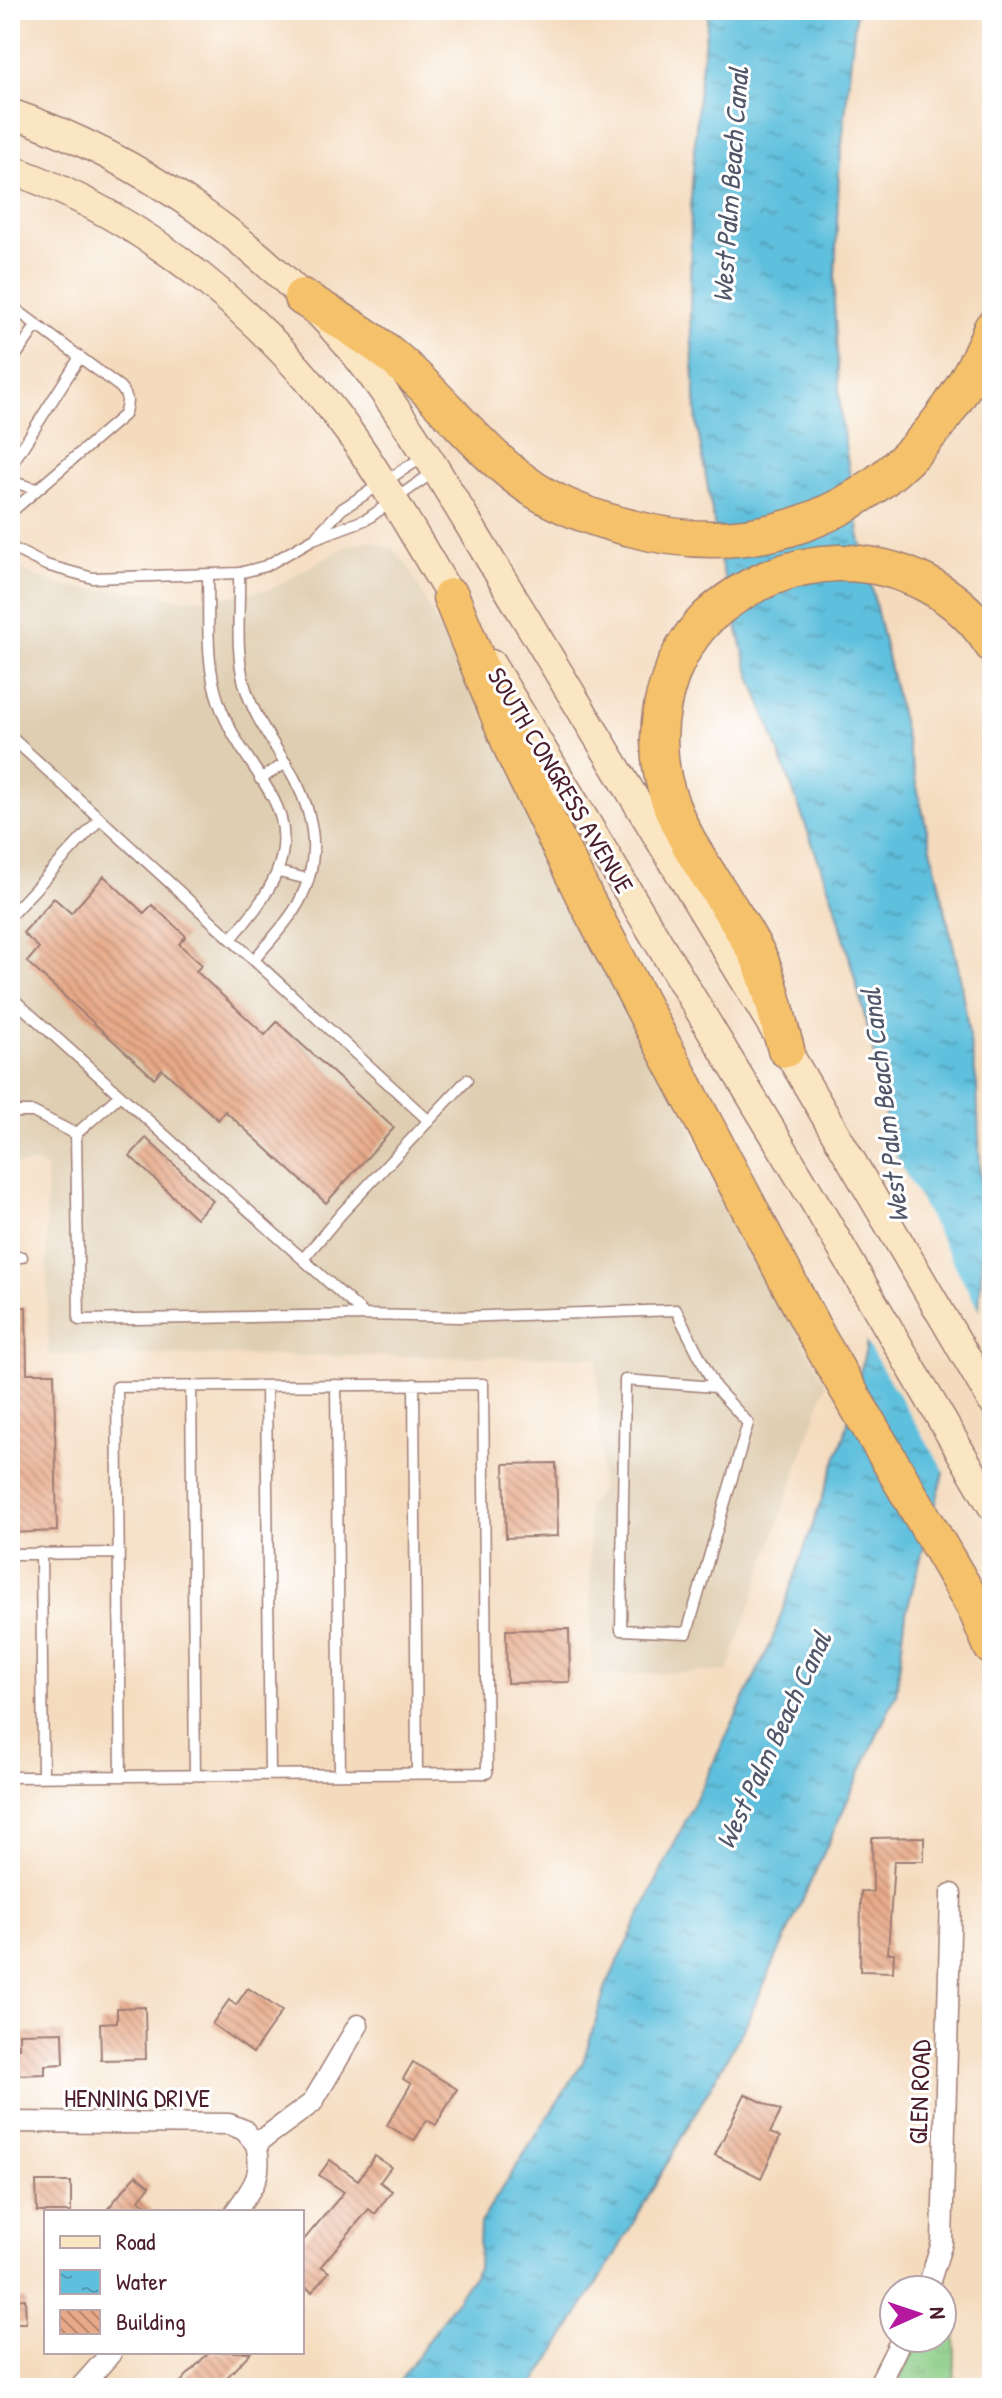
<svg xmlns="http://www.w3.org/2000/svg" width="1002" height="2398" font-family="'Patrick Hand',sans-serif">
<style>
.built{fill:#dfceb1}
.park{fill:url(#park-tufts);stroke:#6a7658;stroke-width:2}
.water{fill:url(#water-ripples);stroke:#547084;stroke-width:2}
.pier{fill:#f4dbbe}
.building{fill:url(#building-back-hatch)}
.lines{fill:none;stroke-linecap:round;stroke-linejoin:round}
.lane-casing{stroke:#9f7d74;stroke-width:13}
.street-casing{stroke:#9f7d74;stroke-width:23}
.secondary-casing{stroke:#9f7d74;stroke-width:31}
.highway-casing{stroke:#9f7d74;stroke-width:39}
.lane{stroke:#fff;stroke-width:10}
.street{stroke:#fff;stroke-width:20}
.secondary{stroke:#fbe6c4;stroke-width:28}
.highway{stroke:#f5c16b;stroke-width:36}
.labels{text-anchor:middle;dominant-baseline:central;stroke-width:6;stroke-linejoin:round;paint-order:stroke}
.street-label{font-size:26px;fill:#4a1f2b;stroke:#fff}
.water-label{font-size:28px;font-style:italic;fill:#515769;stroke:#fff}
</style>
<defs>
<pattern id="park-tufts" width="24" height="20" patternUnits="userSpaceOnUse" patternTransform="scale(2)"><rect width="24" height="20" fill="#8bcc85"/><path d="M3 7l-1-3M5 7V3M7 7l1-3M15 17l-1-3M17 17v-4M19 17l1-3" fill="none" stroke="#79af73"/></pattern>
<pattern id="water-ripples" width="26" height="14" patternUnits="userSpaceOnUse" patternTransform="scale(2)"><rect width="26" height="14" fill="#5ec0dd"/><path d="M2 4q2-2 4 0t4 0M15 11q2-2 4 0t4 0" fill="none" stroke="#509bb3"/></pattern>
<pattern id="building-back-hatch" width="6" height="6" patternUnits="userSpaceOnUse" patternTransform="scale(2)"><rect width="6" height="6" fill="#e7a987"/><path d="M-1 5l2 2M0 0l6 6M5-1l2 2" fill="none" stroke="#bd896f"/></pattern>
</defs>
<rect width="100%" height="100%" fill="#fff"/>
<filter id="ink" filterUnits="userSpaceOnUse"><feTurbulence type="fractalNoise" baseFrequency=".0125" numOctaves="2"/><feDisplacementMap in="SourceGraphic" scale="16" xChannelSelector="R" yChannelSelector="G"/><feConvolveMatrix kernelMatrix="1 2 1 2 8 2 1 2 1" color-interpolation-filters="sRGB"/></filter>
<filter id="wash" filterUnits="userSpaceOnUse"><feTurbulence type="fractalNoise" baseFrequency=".006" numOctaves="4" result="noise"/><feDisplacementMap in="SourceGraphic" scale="32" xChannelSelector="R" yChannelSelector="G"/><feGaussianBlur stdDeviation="1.8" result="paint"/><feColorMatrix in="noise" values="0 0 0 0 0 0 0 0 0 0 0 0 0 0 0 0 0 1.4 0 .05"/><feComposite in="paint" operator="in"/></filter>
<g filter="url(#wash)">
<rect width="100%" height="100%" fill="#f4dbbe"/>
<path class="built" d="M370 540 393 549 409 568 689 1123 709 1174 826 1384 728 1671 593 1676 588 1507 601 1489 597 1357 48 1355 46 1168 34 1164 10 1165V564L40 579 71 588 142 592 179 598 216 599 273 588 347 546Z"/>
<path class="park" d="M956 2313 954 2388H895L920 2338H942V2314Z"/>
<path class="water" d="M709 10H856L839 173 834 302 841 420 859 533 958 966 977 1085 983 1242 979 1310 963 1402 906 1613 896 1694 746 2024 612 2260 532 2388H395L478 2268 480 2223 583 2062 606 1986 771 1643 845 1434 866 1348 887 1176 884 1089 837 911 747 665 721 564 697 425 690 316 691 200 699 85Z"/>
<path class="pier" d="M881 1128 982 1316 967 1403 947 1475 863 1337 883 1176Z"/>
<g id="blocks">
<path class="building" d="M104 876 144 913 152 905 186 936 179 944 202 965 196 971 265 1035 277 1022 394 1128 326 1203 225 1111 218 1120 162 1069 154 1078 27 962 39 948 23 933 54 898 71 913Z
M146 1138 213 1201 196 1218 130 1156Z
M26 1307 27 1373H54L57 1531 10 1533V1308Z
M556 1463 558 1536 506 1538 504 1464Z
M569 1629 570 1682 507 1683 506 1630Z
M924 1837V1861H894L888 1953H894L893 1972 860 1971 861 1891 873 1892 872 1838Z
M248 1988 282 2011 253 2053 212 2024 229 2000 236 2005Z
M145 2007 146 2059 101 2060 100 2023 117 2022V2008Z
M63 2032 64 2064 45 2065V2074L10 2075V2048H19V2033Z
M413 2062 457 2089 436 2125 427 2120 414 2141 387 2125 411 2084 403 2079Z
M745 2094 781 2111 770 2133 780 2137 761 2178 715 2155Z
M375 2156 391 2167 380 2182 392 2191 375 2214 369 2209 321 2266 329 2272 312 2292 302 2284V2242L344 2192 319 2175 330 2160 358 2180Z
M136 2175 150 2186 139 2200 154 2212H105Z
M36 2182H71V2212H37Z
M25 2299 26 2323H10V2300Z
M209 2352H251L217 2388H175Z"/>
</g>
</g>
<g filter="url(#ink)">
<use href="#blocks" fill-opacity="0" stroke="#9f7d74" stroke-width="2"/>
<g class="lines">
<g class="lane-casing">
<path id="lane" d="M10 305 120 387C129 397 128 403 124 415L10 513
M10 364 37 325
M10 467 80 357
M10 481 36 489
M317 535 342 509 426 455
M10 547 46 565 93 578 239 573 266 566 313 539 367 519 435 471
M239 573C240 608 235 649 244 683 252 713 270 738 286 764 313 807 324 855 299 902 288 923 269 941 254 960
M208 576C209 618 205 664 219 703 231 738 255 766 273 798 302 854 266 898 231 939
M10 736 429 1121
M260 779 286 763
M278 872 308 879
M10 916 100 819
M10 996 365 1315 459 1317 676 1310 715 1387 748 1423 687 1633 621 1630 625 1380 715 1387
M120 1095 76 1134 79 1320 365 1315
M10 1112H33L76 1134
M10 1257H22
M303 1259 342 1213 467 1080
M414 1384 417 1773
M336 1385 340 1774
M266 1386 270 1775
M191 1387 195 1775
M41 1553 43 1777
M10 1554 119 1553
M10 1777 487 1773 483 1384 117 1387 121 1776"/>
</g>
<g class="street-casing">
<path id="street" d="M10 2122 229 2124 244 2130 256 2144
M235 2212C253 2187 264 2176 256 2144L312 2103 358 2025
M927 2290 942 2243 951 1894
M80 2388 112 2352
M877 2388 902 2338"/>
</g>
<g class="secondary-casing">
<path id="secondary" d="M10 113C141 158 263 244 352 350 383 388 410 429 436 470L779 1037 992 1401
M10 169C149 219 269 319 354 439 393 495 426 556 462 615
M491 664 814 1201 992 1506"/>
</g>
<g class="highway-casing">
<path id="highway" d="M302 297C332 316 366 334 393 357 443 399 480 454 535 490 564 508 598 520 631 528 795 572 932 479 992 328
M451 597 515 755 586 900 818 1338 976 1609 992 1647
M786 1049C777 1020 771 982 758 956 714 871 641 808 663 703 670 671 684 641 707 618 742 585 791 564 838 563 900 562 959 592 992 644"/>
</g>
<use href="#lane" class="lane"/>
<use href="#street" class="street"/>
<use href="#secondary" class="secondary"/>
<use href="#highway" class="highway"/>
</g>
</g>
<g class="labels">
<g class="street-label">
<text transform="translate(561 780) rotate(59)">SOUTH CONGRESS AVENUE</text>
<text transform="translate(919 2092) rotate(-88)">GLEN ROAD</text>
<text x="137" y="2097">HENNING DRIVE</text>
</g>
<g class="water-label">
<text transform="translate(730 185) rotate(-86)">West Palm Beach Canal</text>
<text transform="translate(884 1106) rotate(-97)">West Palm Beach Canal</text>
<text transform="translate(773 1740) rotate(-65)">West Palm Beach Canal</text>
</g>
</g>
<rect width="1002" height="2398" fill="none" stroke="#fff" stroke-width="40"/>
<rect x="44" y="2210" width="260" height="144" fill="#ffffff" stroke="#b7a5aa" stroke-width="2"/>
<rect x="60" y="2236" width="40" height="12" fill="#fbe6c4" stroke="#b7a5aa" stroke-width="2"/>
<text x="116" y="2250" font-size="24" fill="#4a1f2b">Road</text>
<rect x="60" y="2270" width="40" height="24" fill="url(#water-ripples)" stroke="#b7a5aa" stroke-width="2"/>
<text x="116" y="2290" font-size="24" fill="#4a1f2b">Water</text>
<rect x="60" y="2310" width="40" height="24" fill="url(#building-back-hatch)" stroke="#b7a5aa" stroke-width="2"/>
<text x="116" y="2330" font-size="24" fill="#4a1f2b">Building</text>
<g transform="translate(918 2314) rotate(87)"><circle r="38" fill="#ffffff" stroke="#b7a5aa" stroke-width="2"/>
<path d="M0-6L14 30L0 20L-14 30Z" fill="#b5179e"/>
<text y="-12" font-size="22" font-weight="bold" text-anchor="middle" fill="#4a1f2b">N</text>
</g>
</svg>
